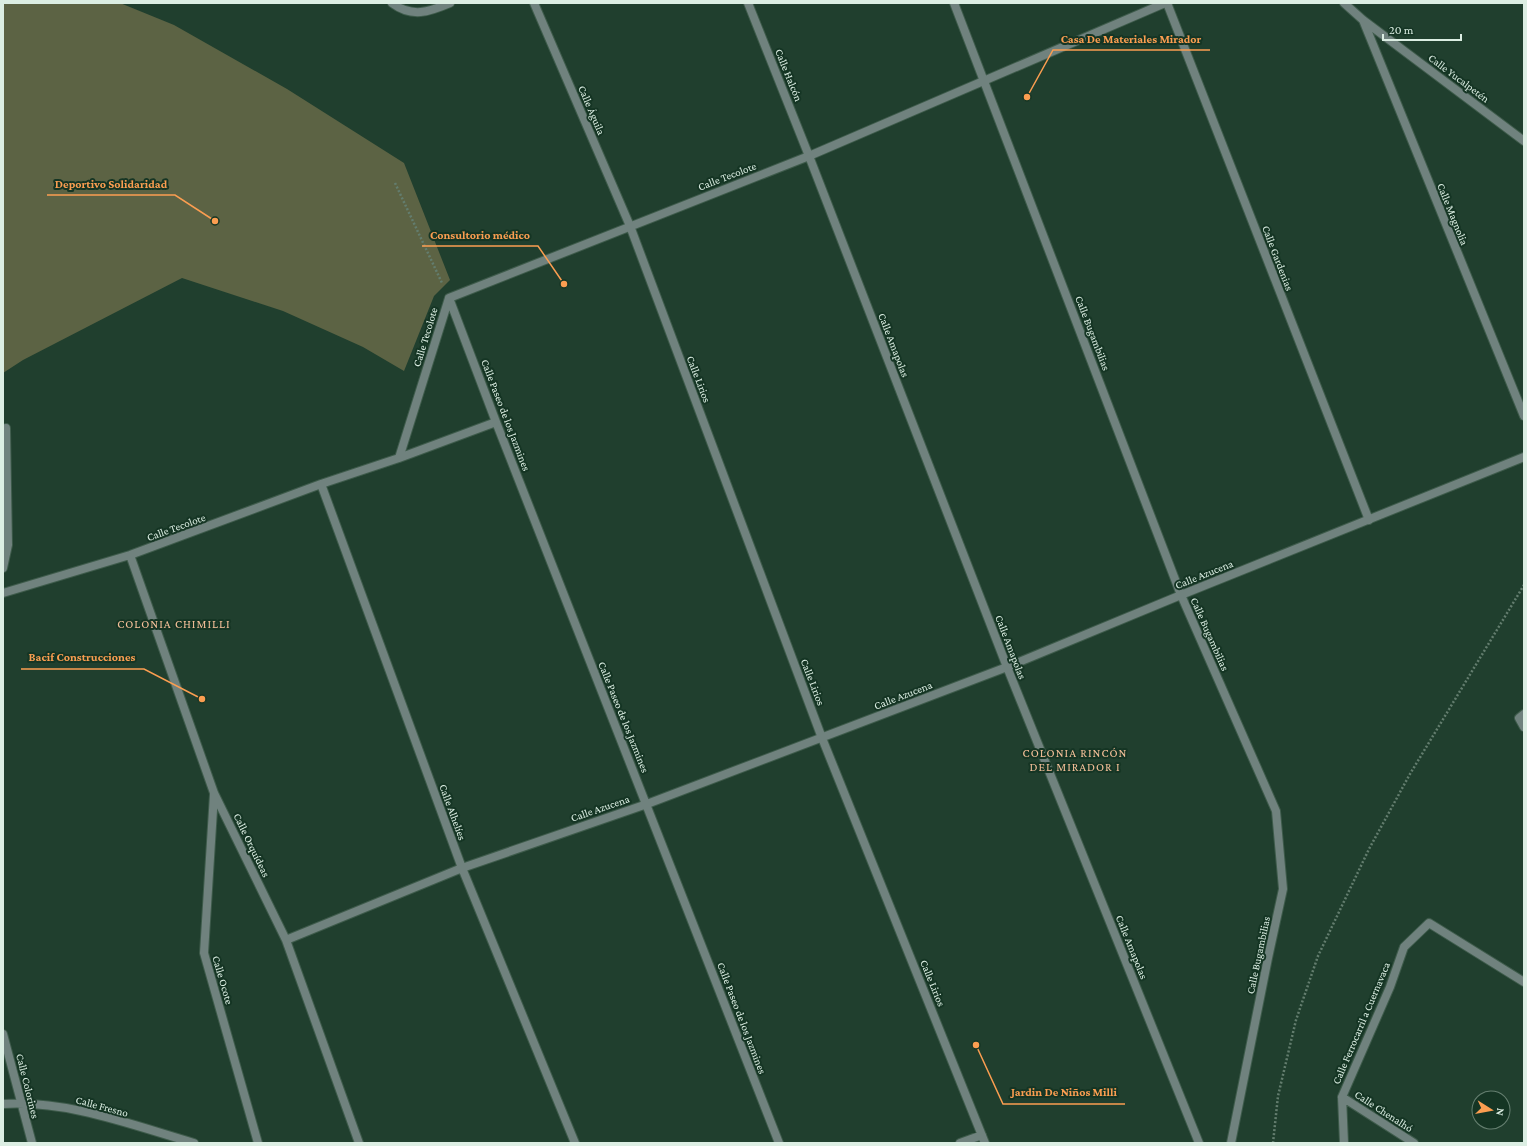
<svg xmlns="http://www.w3.org/2000/svg" width="1527" height="1146" font-family="'Crimson Pro',serif">
<style>
.green{fill:#5c6344}
.lines{fill:none;stroke-linecap:round;stroke-linejoin:round}
.street-casing{stroke:#3e5b4b;stroke-width:10}
.path{stroke:#637d6e;stroke-width:2.5;stroke-dasharray:2 2;stroke-linecap:butt}
.street{stroke:#70827e;stroke-width:8}
.labels{text-anchor:middle;dominant-baseline:central;stroke-width:4;stroke-linejoin:round;paint-order:stroke}
.street-label{font-size:11px;fill:#dceee3;stroke:#153524}
.neighbourhood-label{font-size:12px;letter-spacing:1px;fill:#f6c19a;stroke:#153524}
.leader{fill:none;stroke:#fb9e51;stroke-width:1.5}
.callout-dot{fill:#fb9e51;stroke:#153524;stroke-width:1.5}
.callout-label{font-size:12px;text-anchor:middle;font-weight:bold;fill:#fb9e51;stroke:#153524;stroke-width:4;stroke-linejoin:round;paint-order:stroke}
</style>
<rect width="100%" height="100%" fill="#203f2e"/>
<path class="green" d="M3 3H120L174 25 287 89 404 163 450 280 434 296 404 371 363 347 283 311 182 278 23 360 3 373Z"/>
<g class="lines">
<g class="street-casing">
<path id="street" d="M392 3C412 18 429 12 450 3
M534 3 630 226 822 738 985 1143
M748 3 809 156 1007 667 1199 1143
M954 3 1181 595 1276 811 1283 889 1268 958 1231 1143
M1167 3 1369 520
M1344 3 1363 20 1524 141
M1363 20 1524 416
M449 298 496 422 779 1143
M449 298 809 156 1165 3
M399 458 449 298
M321 484 462 868 575 1143
M130 555 214 793 286 940 359 1143
M3 568 8 545 6 428
M3 593 130 555 321 484 399 458 496 422
M1524 714 1519 718 1524 727
M214 794 204 953 258 1143
M286 940 462 868 647 804 1007 667 1181 595 1524 457
M3 1034 32 1143
M1342 1097 1414 1143
M3 1104C68 1100 132 1125 194 1143
M960 1143 982 1135
M1344 1143 1342 1097 1390 987 1404 947 1429 923 1524 982"/>
</g>
<path class="path" d="M395 183 442 283
M1273 1143 1278 1096 1296 1020 1318 956 1369 849 1410 774 1524 585"/>
<use href="#street" class="street"/>
</g>
<g class="labels">
<g class="street-label">
<text transform="translate(789 75) rotate(68)">Calle Halcón</text>
<text transform="translate(1459 78) rotate(37)">Calle Yucalpetén</text>
<text transform="translate(592 110) rotate(67)">Calle Águila</text>
<text transform="translate(727 176) rotate(-21)">Calle Tecolote</text>
<text transform="translate(1453 214) rotate(68)">Calle Magnolia</text>
<text transform="translate(1278 258) rotate(69)">Calle Gardenias</text>
<text transform="translate(1093 333) rotate(69)">Calle Bugambilias</text>
<text transform="translate(425 337) rotate(-73)">Calle Tecolote</text>
<text transform="translate(894 345) rotate(69)">Calle Amapolas</text>
<text transform="translate(699 379) rotate(69)">Calle Lirios</text>
<text transform="translate(506 415) rotate(69)">Calle Paseo de los Jazmines</text>
<text transform="translate(176 527) rotate(-20)">Calle Tecolote</text>
<text transform="translate(1204 574) rotate(-22)">Calle Azucena</text>
<text transform="translate(1210 634) rotate(66)">Calle Bugambilias</text>
<text transform="translate(1011 647) rotate(69)">Calle Amapolas</text>
<text transform="translate(813 682) rotate(69)">Calle Lirios</text>
<text transform="translate(903 695) rotate(-21)">Calle Azucena</text>
<text transform="translate(624 717) rotate(68)">Calle Paseo de los Jazmines</text>
<text transform="translate(600 808) rotate(-19)">Calle Azucena</text>
<text transform="translate(453 812) rotate(70)">Calle Alhelíes</text>
<text transform="translate(252 845) rotate(64)">Calle Orquídeas</text>
<text transform="translate(1132 947) rotate(68)">Calle Amapolas</text>
<text transform="translate(1258 955) rotate(-78)">Calle Bugambilias</text>
<text transform="translate(223 980) rotate(74)">Calle Ocote</text>
<text transform="translate(933 983) rotate(68)">Calle Lirios</text>
<text transform="translate(742 1018) rotate(69)">Calle Paseo de los Jazmines</text>
<text transform="translate(1361 1023) rotate(-67)">Calle Ferrocarril a Cuernavaca</text>
<text transform="translate(28 1086) rotate(76)">Calle Colorines</text>
<text transform="translate(102 1106) rotate(15)">Calle Fresno</text>
<text transform="translate(1384 1111) rotate(33)">Calle Chenalhó</text>
</g>
<g class="neighbourhood-label">
<text x="174" y="624">COLONIA CHIMILLI</text>
<text x="1075" y="753">COLONIA RINCÓN<tspan x="1075" dy="14">DEL MIRADOR I</tspan></text>
</g>
</g>
<path class="leader" d="M1027 97L1053 50H1210M215 221L175 195H47M564 284L538 246H422M202 699L144 669H21M976 1045L1003 1104H1125"/>
<g class="callout-dot">
<circle cx="1027" cy="97" r="4"/>
<circle cx="215" cy="221" r="4"/>
<circle cx="564" cy="284" r="4"/>
<circle cx="202" cy="699" r="4"/>
<circle cx="976" cy="1045" r="4"/>
</g>
<g class="callout-label">
<text x="1131" y="43">Casa De Materiales Mirador</text>
<text x="111" y="188">Deportivo Solidaridad</text>
<text x="480" y="239">Consultorio médico</text>
<text x="82" y="661">Bacif Construcciones</text>
<text x="1064" y="1096">Jardin De Niños Milli</text>
</g>
<rect width="1527" height="1146" fill="none" stroke="#dceee3" stroke-width="8"/>
<g transform="translate(1491 1110) rotate(101)"><circle r="19" fill="#153524" stroke="#657f70"/>
<path d="M0-3L7 15L0 10L-7 15Z" fill="#fb9e51"/>
<text y="-6" font-size="11" font-weight="bold" text-anchor="middle" fill="#dceee3">N</text>
</g>
<path d="M1383 34v6h78v-6" fill="none" stroke="#dceee3" stroke-width="2"/>
<text x="1389" y="34" font-size="12" fill="#dceee3" stroke="#153524" stroke-width="3" paint-order="stroke">20 m</text>
</svg>
